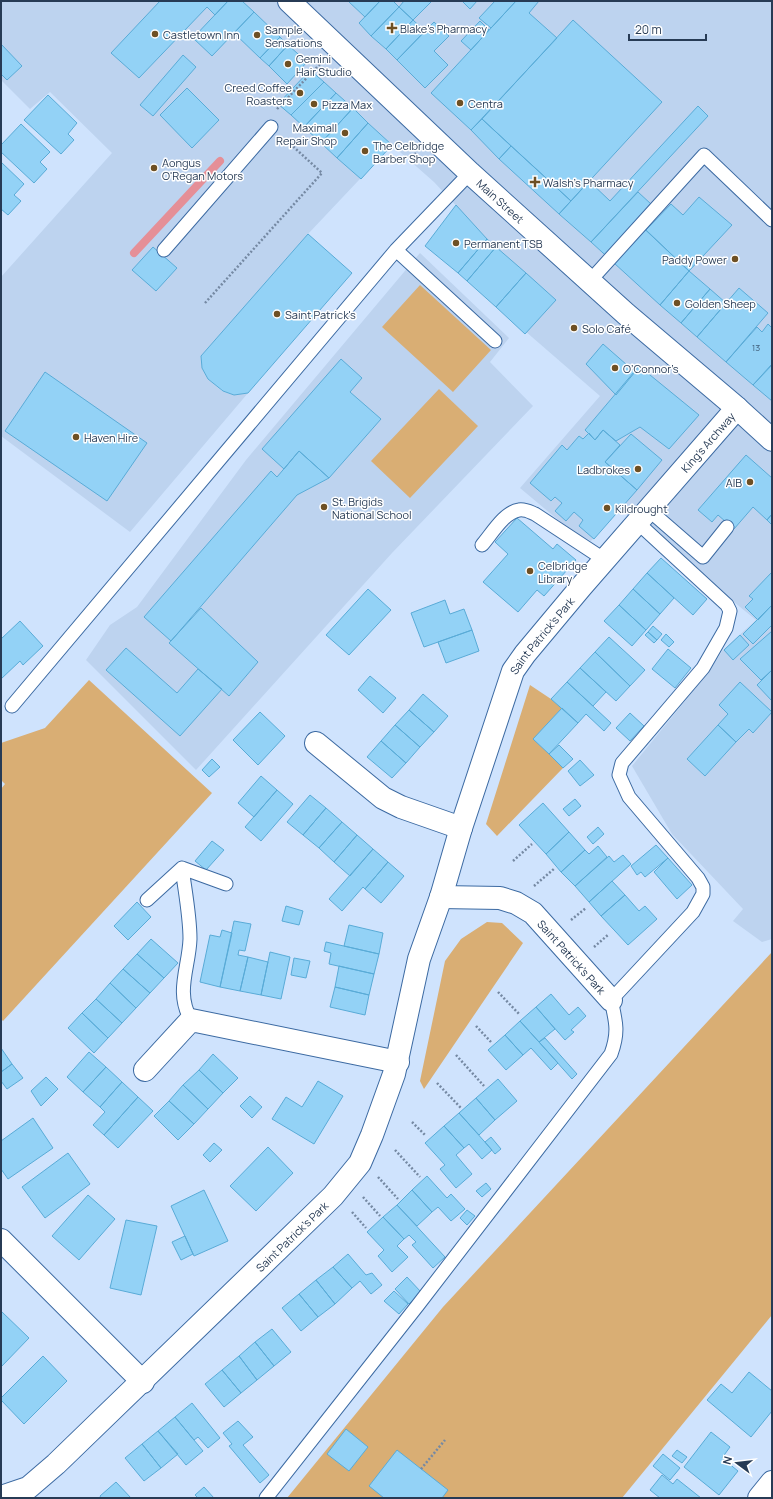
<svg xmlns="http://www.w3.org/2000/svg" width="773" height="1499" font-family="Manrope,sans-serif">
<style>
.built{fill:#bdd3ef}
.green{fill:#d9ae74}
.lines{fill:none;stroke-linecap:round;stroke-linejoin:round}
.stream{stroke:#e58f97;stroke-width:8}
.building{fill:#93d2f6;stroke:#59abd7}
.service-casing{stroke:#3c6aa2;stroke-width:15}
.minor-casing{stroke:#3c6aa2;stroke-width:24}
.tertiary-casing{stroke:#3c6aa2;stroke-width:24}
.secondary-casing{stroke:#3c6aa2;stroke-width:24}
.path{stroke:#7589a3;stroke-width:2.5;stroke-dasharray:2 2;stroke-linecap:butt}
.service{stroke:#fff;stroke-width:13}
.minor{stroke:#fff;stroke-width:22}
.tertiary{stroke:#fff;stroke-width:22}
.secondary{stroke:#fff;stroke-width:22}
.poi-dot{fill:#6e5024;stroke:#fff;stroke-width:1.5}
.labels{text-anchor:middle;dominant-baseline:central;stroke-width:3;stroke-linejoin:round;paint-order:stroke}
.number-label{font-size:9px;fill:#42617d}
.poi-label{font-size:11px;fill:#273b55;stroke:#fff;text-anchor:start}
.street-label{font-size:11px;fill:#273b55;stroke:#fff}
</style>
<rect width="100%" height="100%" fill="#cfe3fd"/>
<path class="built" d="M1 1H772V939L762 942 733 921 743 909 672 834 632 766 707 674 723 650 756 620 620 509 591 541 569 529 520 488 600 396 458 273 487 239 434 182 392 145 308 234 201 356 202 368 208 379 222 391 234 395 248 393 130 532 1 436V277L112 153 50 92 30 109 1 80Z
M420 253 509 338 490 362 533 406 392 553 196 770 86 660 110 625 137 607 246 460Z"/>
<path class="green" d="M420 285 491 350 453 392 382 327Z
M439 389 478 426 410 498 371 461Z
M89 680 212 793 3 1021 1 1019V789L5 784 1 780V743L45 728Z
M530 685 551 699 562 708 534 739 563 768 497 836 486 824Z
M487 922 502 923 523 943 424 1089 420 1081 445 961 461 939Z
M772 952V1315L622 1498H287L443 1307Z"/>
<g class="lines">
<path class="stream" d="M134 253 220 161"/>
</g>
<path class="building" d="M160 1H228L215 15 207 7 139 78 111 53Z
M228 1H242L254 12 212 56 193 38Z
M348 1H380L365 17Z
M380 1H393L399 7 371 36 359 23Z
M404 1H432L413 20 399 7Z
M462 1H477L470 9Z
M495 1H516L491 28 479 18Z
M516 1H539L529 13 557 38 471 130 431 93Z
M399 7 413 20 386 49 371 36Z
M254 12 280 37 260 58 234 33Z
M413 20 425 31 397 60 386 49Z
M573 20 662 102 571 201 482 119Z
M480 21 489 30 471 50 461 41Z
M434 22 449 36 434 51 448 65 425 88 397 60Z
M280 37 288 45 269 66 260 58Z
M1 44 22 66 7 80 1 74Z
M288 45 307 62 287 84 269 66Z
M183 55 196 67 153 116 140 105Z
M310 70 324 82 291 115 278 104Z
M324 82 336 93 304 127 291 115Z
M187 88 219 120 192 148 160 115Z
M336 93 353 108 321 143 304 127Z
M48 95 77 123 68 134 74 140 61 154 24 120Z
M698 106 708 116 591 242 559 214 589 181 610 201Z
M353 108 368 123 337 158 321 143Z
M482 119 511 146 499 159 471 130Z
M368 123 392 145 361 179 337 158Z
M21 124 50 152 40 162 47 169 34 183 1 152V145Z
M511 146 571 201 559 214 499 159Z
M1 162 24 184 14 195 21 201 8 215 1 209Z
M638 192 651 204 636 221 689 271 660 305 591 242Z
M699 197 732 225 689 271 646 230 671 204 683 215Z
M456 205 487 239 458 273 425 246Z
M308 234 352 273 248 393 234 395 223 391 208 379 202 368 201 356Z
M487 239 496 247 467 281 458 273Z
M153 247 177 268 156 291 132 270Z
M496 247 526 273 496 307 467 281Z
M689 271 710 289 681 323 660 305Z
M526 273 556 300 525 334 496 307Z
M739 288 768 313 726 362 697 337Z
M710 289 726 303 697 337 681 323Z
M768 324 772 328V365L753 385 726 362 757 327 762 332Z
M603 344 635 372 616 395 586 364Z
M341 359 362 378 350 392 381 419 329 478 299 451 284 469 262 449Z
M771 365 772 366V401L753 385Z
M639 366 699 415 669 449 640 427 616 441 603 430 595 440 585 430Z
M45 372 147 443 107 501 5 431Z
M603 430 620 445 605 462 637 490 594 539 579 526 583 520 574 512 566 521 555 511 562 503 555 497 551 501 530 483 562 445 567 450 579 436 583 439 589 433 595 440Z
M631 434 662 460 637 490 605 462Z
M299 451 329 478 297 495 171 641 144 617 271 471 277 477Z
M746 455 772 478V514L767 520 753 507 734 529 718 515 712 522 698 510Z
M772 514V525L767 520Z
M517 518 553 549 557 544 576 560 544 596 537 590 518 612 483 582 508 554 495 542Z
M661 558 707 599 693 615 647 573Z
M772 572V605L758 620 745 607 753 599 749 596Z
M647 573 674 598 660 614 633 589Z
M368 589 391 610 349 655 326 635Z
M633 589 660 614 646 630 619 605Z
M445 600 450 614 464 609 472 630 424 647 411 613Z
M619 605 646 630 632 646 604 621Z
M772 605V625L753 644 743 634Z
M201 608 258 662 229 696 169 643Z
M20 621 43 646 23 665 20 661 1 679V639Z
M653 626 662 634 657 640 648 632Z
M472 630 479 651 446 663 438 642Z
M772 631V670L761 680 740 659Z
M648 632 657 640 654 643 645 635Z
M666 634 674 642 669 647 661 640Z
M740 635 749 645 733 660 724 650Z
M609 637 645 670 630 686 595 652Z
M126 648 177 693 198 669 222 689 180 736 106 670Z
M668 649 691 668 675 688 652 669Z
M595 652 630 686 616 701 580 668Z
M580 668 606 692 593 706 567 682Z
M772 670V701L757 685Z
M370 676 396 698 383 713 358 690Z
M567 682 611 723 604 731 586 714 578 723 551 699Z
M740 682 772 712 753 733 749 729 736 742 718 725 728 714 719 705Z
M423 694 448 716 434 732 409 710Z
M562 708 578 723 549 754 533 739Z
M409 710 434 732 420 747 395 725Z
M260 712 285 736 258 765 233 740Z
M630 713 644 726 630 741 616 728Z
M395 725 420 747 406 763 381 741Z
M718 725 736 742 705 776 687 759Z
M381 741 406 763 392 778 367 757Z
M559 745 573 759 563 768 549 754Z
M212 759 220 767 209 777 202 770Z
M580 760 594 775 580 786 568 771Z
M261 776 277 790 254 817 238 803Z
M277 790 293 804 261 841 245 827Z
M310 795 326 808 303 835 287 822Z
M575 799 581 806 569 816 563 809Z
M543 803 569 832 546 854 519 825Z
M326 808 342 822 319 848 303 835Z
M342 822 357 835 334 862 319 848Z
M598 827 604 834 593 844 587 837Z
M569 832 585 850 561 872 546 854Z
M357 835 373 849 350 876 334 862Z
M212 841 224 850 206 870 195 861Z
M656 845 668 858 645 877 641 872 637 875 631 866Z
M598 846 607 857 575 886 561 872 585 850 589 854Z
M373 849 388 862 365 889 363 887 342 911 329 899Z
M623 855 631 864 589 902 575 886 609 856 614 862Z
M668 858 692 885 677 899 654 872Z
M388 862 404 876 381 903 365 889Z
M612 881 625 895 601 916 589 902Z
M625 895 639 911 645 906 657 919 628 945 601 916Z
M137 902 151 917 128 940 114 926Z
M286 906 303 911 299 925 282 921Z
M234 921 251 924 245 951 239 950 238 955 248 957 240 991 220 987Z
M349 925 383 933 379 954 344 946Z
M222 930 232 933 220 987 200 982 210 935 220 937Z
M151 939 178 963 164 978 137 954Z
M326 942 379 954 374 974 329 964 331 953 324 951Z
M270 952 290 957 281 999 261 995Z
M137 954 164 978 150 993 123 969Z
M248 957 268 962 261 995 240 991Z
M294 958 310 961 306 978 291 975Z
M339 966 374 974 369 995 335 987Z
M123 969 150 993 136 1008 110 983Z
M110 983 136 1008 122 1023 96 999Z
M335 987 369 995 365 1015 330 1007Z
M551 994 569 1015 578 1007 586 1016 571 1030 574 1032 565 1040 536 1007Z
M96 999 122 1023 108 1038 82 1013Z
M536 1007 555 1029 539 1042 520 1021Z
M82 1013 108 1038 94 1053 68 1028Z
M520 1021 558 1063 551 1070 531 1048 523 1055 505 1035Z
M505 1035 523 1055 506 1070 488 1050Z
M545 1038 577 1074 572 1079 539 1042Z
M1 1048 12 1064 1 1072Z
M89 1052 106 1067 83 1092 67 1077Z
M213 1054 238 1078 223 1093 199 1070Z
M12 1064 23 1078 7 1089 1 1081V1072Z
M106 1067 122 1082 100 1107 83 1092Z
M199 1070 223 1093 208 1109 183 1085Z
M46 1077 58 1089 41 1106 31 1091Z
M498 1079 517 1101 495 1120 476 1098Z
M318 1081 343 1096 314 1144 272 1119 286 1097 302 1107Z
M122 1082 138 1097 104 1135 93 1125 105 1112 100 1107Z
M183 1085 208 1109 194 1124 169 1101Z
M250 1096 262 1107 252 1118 240 1106Z
M138 1097 153 1111 118 1148 104 1135Z
M476 1098 495 1120 479 1135 459 1113Z
M169 1101 194 1124 178 1140 154 1116Z
M459 1113 492 1150 482 1159 469 1144 464 1148 444 1126Z
M33 1118 53 1148 8 1179 1 1169V1141Z
M444 1126 464 1148 456 1155 472 1174 456 1188 440 1169 445 1165 425 1143Z
M491 1137 501 1149 495 1154 485 1142Z
M214 1143 222 1150 210 1162 203 1155Z
M268 1147 293 1173 256 1211 230 1186Z
M68 1153 90 1184 45 1218 22 1187Z
M427 1176 447 1198 451 1194 465 1209 451 1221 438 1207 432 1212 412 1190Z
M486 1183 491 1189 482 1197 476 1191Z
M204 1190 228 1241 194 1256 171 1206Z
M412 1190 432 1212 417 1226 397 1205Z
M88 1195 115 1219 79 1260 52 1236Z
M397 1205 445 1257 433 1268 412 1245 416 1242 409 1235 404 1239 383 1217Z
M467 1210 475 1216 467 1225 460 1218Z
M383 1217 404 1239 397 1246 408 1257 392 1272 378 1256 384 1250 367 1232Z
M126 1220 157 1226 141 1295 110 1288Z
M185 1236 193 1254 181 1260 172 1242Z
M348 1254 366 1275 372 1273 382 1285 371 1294 360 1281 352 1288 333 1267Z
M333 1267 352 1288 335 1304 316 1280Z
M407 1277 421 1292 409 1304 395 1289Z
M316 1280 335 1304 318 1317 299 1294Z
M394 1291 408 1304 399 1314 384 1301Z
M299 1294 318 1317 301 1331 282 1308Z
M1 1311 29 1338 1 1367Z
M272 1329 291 1352 274 1366 255 1342Z
M255 1342 274 1366 257 1380 239 1356Z
M43 1356 67 1381 24 1424 1 1400V1398Z
M239 1356 257 1380 241 1393 222 1370Z
M222 1370 241 1393 224 1407 205 1384Z
M749 1372 772 1391V1411L751 1437 707 1400 721 1384 732 1393Z
M192 1403 220 1438 208 1448 198 1437 194 1440 175 1417Z
M175 1417 203 1451 186 1465 158 1431Z
M238 1421 253 1437 243 1445 269 1475 260 1483 229 1446 232 1444 223 1433Z
M346 1429 368 1447 349 1471 327 1454Z
M158 1431 178 1454 161 1468 142 1444Z
M711 1432 730 1447 722 1458 738 1471 719 1495 684 1467Z
M142 1444 161 1468 144 1481 125 1458Z
M397 1450 448 1490 442 1498H384L369 1486Z
M677 1450 687 1457 682 1463 672 1456Z
M663 1454 680 1468 670 1480 653 1466Z
M662 1475 673 1484 677 1479 701 1498H660L650 1490Z
M116 1482 131 1498H101L100 1496Z
M204 1487 214 1498H198L195 1495Z"/>
<g class="lines">
<g class="service-casing">
<path id="service" d="M164 250 271 127
M396 250 495 341
M589 282 704 155 772 220
M649 510 703 557 727 527
M482 545C491 535 504 512 519 510 525 509 530 512 535 514L605 560
M12 706 396 250 470 173
M182 868C185 891 190 916 190 939 189 968 175 992 191 1020
M147 900 182 868 226 884
M266 1498 418 1305 611 1054C619 1032 616 1022 611 1000L693 912 703 894V887L698 878 629 797 619 775 622 763 703 668 726 628 730 611 727 605 638 523"/>
</g>
<g class="minor-casing">
<g id="minor">
<path d="M316 743 383 798 401 807 461 828"/>
<path id="s1" d="M441 897 500 898 516 903 533 913 611 1000"/>
<path d="M145 1070 191 1020 398 1062"/>
<path d="M1 1240 143 1382"/>
<path id="s2" d="M1 1497 28 1488 56 1464 333 1196 360 1163 372 1135 394 1074 419 959 441 897 461 828 513 671 525 654 581 587 737 408"/>
</g>
</g>
<g class="tertiary-casing">
<path id="tertiary" d="M759 1498 772 1482"/>
</g>
<g class="secondary-casing">
<g id="secondary">
<path id="s3" d="M289 1 470 173 626 314 737 408 772 440"/>
</g>
</g>
<path class="path" d="M277 109 321 63
M410 160 416 153
M205 303 322 173 285 139
M513 861 532 844
M534 886 555 868
M571 920 586 908
M594 947 609 934
M498 992 520 1015
M476 1026 491 1042
M456 1055 484 1086
M437 1083 461 1108
M412 1122 426 1136
M395 1150 420 1177
M378 1177 398 1199
M363 1197 380 1216
M352 1212 366 1228
M421 1469 445 1440"/>
<use href="#service" class="service"/>
<use href="#minor" class="minor"/>
<use href="#tertiary" class="tertiary"/>
<use href="#secondary" class="secondary"/>
</g>
<g class="poi-dot">
<path d="M390 22h4v4h4v4h-4v4h-4v-4h-4v-4h4z"/>
<circle cx="155" cy="34" r="4"/>
<circle cx="257" cy="35" r="4"/>
<circle cx="288" cy="64" r="4"/>
<circle cx="300" cy="93" r="4"/>
<circle cx="460" cy="103" r="4"/>
<circle cx="314" cy="104" r="4"/>
<circle cx="345" cy="133" r="4"/>
<circle cx="365" cy="151" r="4"/>
<circle cx="154" cy="168" r="4"/>
<path d="M533 176h4v4h4v4h-4v4h-4v-4h-4v-4h4z"/>
<circle cx="456" cy="243" r="4"/>
<circle cx="735" cy="259" r="4"/>
<circle cx="677" cy="303" r="4"/>
<circle cx="277" cy="314" r="4"/>
<circle cx="574" cy="328" r="4"/>
<circle cx="615" cy="368" r="4"/>
<circle cx="76" cy="437" r="4"/>
<circle cx="638" cy="469" r="4"/>
<circle cx="750" cy="482" r="4"/>
<circle cx="324" cy="507" r="4"/>
<circle cx="607" cy="508" r="4"/>
<circle cx="530" cy="571" r="4"/>
</g>
<g class="labels">
<g class="number-label">
<text x="756" y="347">13</text>
</g>
<g class="poi-label">
<text x="400" y="28">Blake's Pharmacy</text>
<text x="265" y="29">Sample<tspan x="265" dy="13">Sensations</tspan></text>
<text x="163" y="34">Castletown Inn</text>
<text x="296" y="58">Gemini<tspan x="296" dy="13">Hair Studio</tspan></text>
<text x="292" y="87" text-anchor="end">Creed Coffee<tspan x="292" dy="13">Roasters</tspan></text>
<text x="468" y="103">Centra</text>
<text x="322" y="104">Pizza Max</text>
<text x="337" y="127" text-anchor="end">Maximall<tspan x="337" dy="13">Repair Shop</tspan></text>
<text x="373" y="145">The Celbridge<tspan x="373" dy="13">Barber Shop</tspan></text>
<text x="162" y="162">Aongus<tspan x="162" dy="13">O'Regan Motors</tspan></text>
<text x="543" y="182">Walsh's Pharmacy</text>
<text x="464" y="243">Permanent TSB</text>
<text x="727" y="259" text-anchor="end">Paddy Power</text>
<text x="685" y="303">Golden Sheep</text>
<text x="285" y="314">Saint Patrick's</text>
<text x="582" y="328">Solo Café</text>
<text x="623" y="368">O’Connor’s</text>
<text x="84" y="437">Haven Hire</text>
<text x="630" y="469" text-anchor="end">Ladbrokes</text>
<text x="742" y="482" text-anchor="end">AIB</text>
<text x="332" y="501">St. Brigids<tspan x="332" dy="13">National School</tspan></text>
<text x="615" y="508">Kildrought</text>
<text x="538" y="565">Celbridge<tspan x="538" dy="13">Library</tspan></text>
</g>
<g class="street-label">
<text stroke="none"><textPath href="#s3" startOffset="291">Main Street</textPath></text>
<text stroke="none"><textPath href="#s2" startOffset="1310">King's Archway</textPath></text>
<text stroke="none"><textPath href="#s2" startOffset="1055">Saint Patrick's Park</textPath></text>
<text stroke="none"><textPath href="#s1" startOffset="154">Saint Patrick's Park</textPath></text>
<text stroke="none"><textPath href="#s2" startOffset="393">Saint Patrick's Park</textPath></text>
</g>
</g>
<rect width="773" height="1499" fill="none" stroke="#273b55" stroke-width="4"/>
<g transform="translate(737 1463) rotate(285)" stroke="#ffffff" stroke-width="3" paint-order="stroke">
<path d="M0-3L7 15L0 10L-7 15Z" fill="#273b55"/>
<text y="-6" font-size="11" font-weight="bold" text-anchor="middle" fill="#273b55">N</text>
</g>
<path d="M629 34v6h77v-6" fill="none" stroke="#273b55" stroke-width="2"/>
<text x="635" y="34" font-size="12" fill="#273b55" stroke="#ffffff" stroke-width="3" paint-order="stroke">20 m</text>
</svg>
